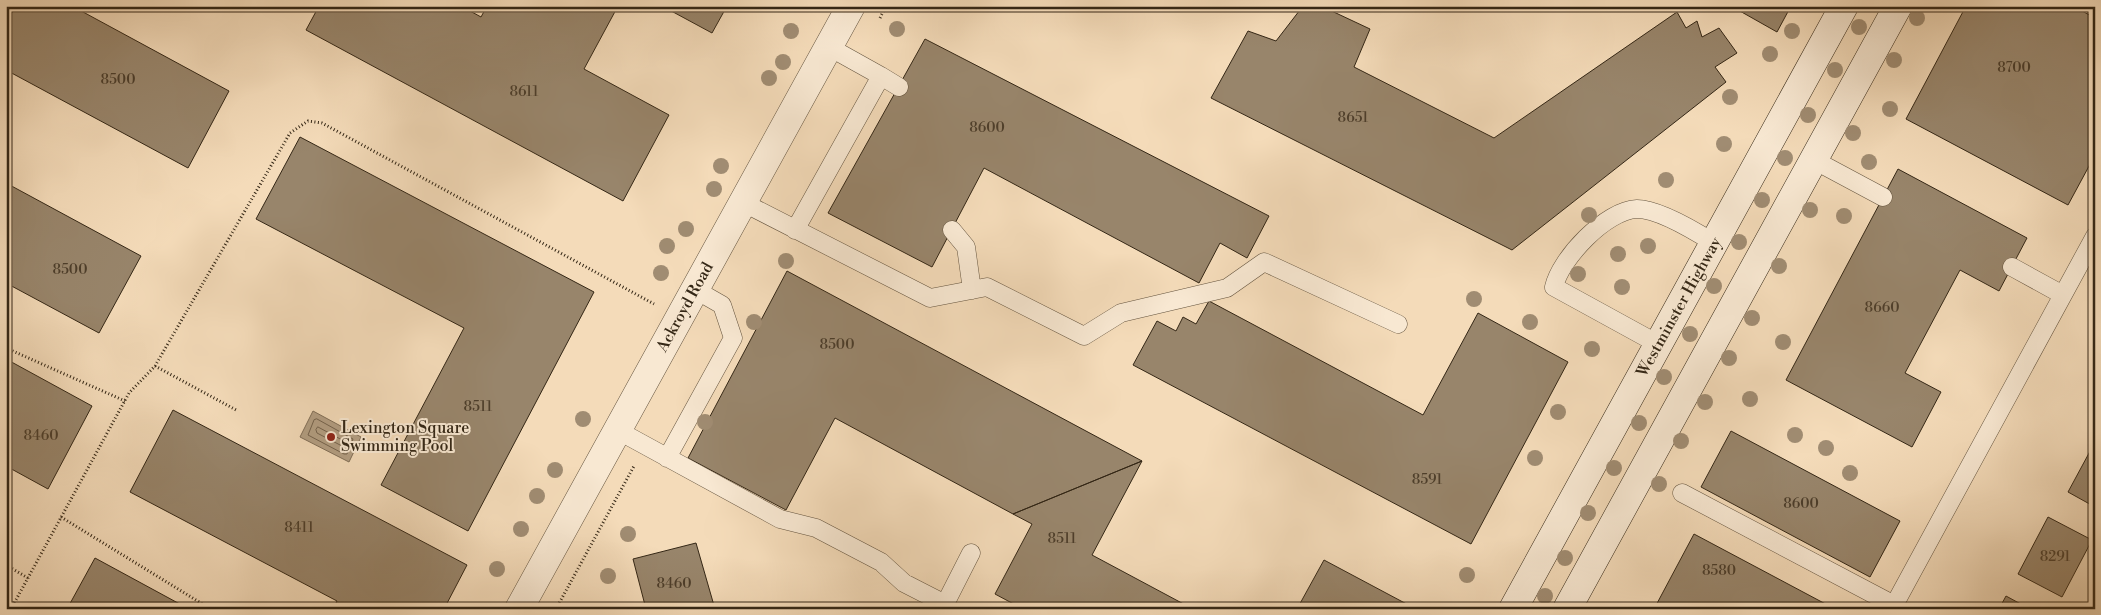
<svg xmlns="http://www.w3.org/2000/svg" width="2101" height="615" font-family="'Libre Bodoni',serif">
<style>
.water{fill:#b39e82;stroke:#806e57}
.lines{fill:none;stroke-linecap:round;stroke-linejoin:round}
.shore{stroke:#74624c;stroke-width:1}
.building{fill:#98856b;stroke:#342716}
.lane-casing{stroke:#64543f;stroke-width:19}
.street-casing{stroke:#64543f;stroke-width:29}
.secondary-casing{stroke:#342716;stroke-width:29}
.path{stroke:#342716;stroke-width:3;stroke-dasharray:1 2.5;stroke-linecap:butt}
.lane{stroke:#f8e8d2;stroke-width:18}
.street{stroke:#f8e8d2;stroke-width:28}
.secondary{stroke:#f8e8d2;stroke-width:28}
.tree{fill:#a08c72}
.poi-dot{fill:#8f2418;stroke:#f8e8d2;stroke-width:2}
.labels{text-anchor:middle;dominant-baseline:central;stroke-width:4;stroke-linejoin:round;paint-order:stroke}
.number-label{font-size:14px;fill:#4d3e2b}
.street-label{font-size:16px;fill:#342716;stroke:#f8e8d2}
.poi-label{font-size:16px;fill:#342716;stroke:#f8e8d2;text-anchor:start}
</style>
<rect width="100%" height="100%" fill="#f4dbb9"/>
<filter id="stains"><feTurbulence type="fractalNoise" baseFrequency=".004" numOctaves="4"/><feColorMatrix values="0 0 0 0 .2 0 0 0 0 .09 0 0 0 0 .02 0 0 0 .5 -.17"/></filter>
<radialGradient id="worn" r=".72"><stop offset=".6" stop-color="#630" stop-opacity="0"/><stop offset="1" stop-color="#630" stop-opacity=".3"/></radialGradient>
<path class="water" d="M313 411 361 437 349 462 300 437Z"/>
<g class="lines">
<path class="shore" d="M317 419 353 439 347 454H344L308 435 314 420Z
M318 427 344 441 345 445 342 446 317 433 316 430Z"/>
</g>
<path class="building" d="M6 6H72L229 91 188 168 6 70Z
M319 6H461L481 17 487 6H618L584 69 669 115 623 201 306 30Z
M662 6H727L712 33Z
M1303 6H1321L1370 29 1354 67 1494 138 1677 12 1686 28 1697 21 1702 37 1719 28 1737 53 1715 67 1726 82 1512 250 1211 98 1248 31 1276 41Z
M1731 6H1791L1777 32Z
M1966 6H2073L2095 18V155L2068 205 1906 119Z
M925 39 1269 216 1247 258 1220 243 1199 283 984 168 932 267 828 213Z
M300 137 594 292 468 531 381 485 464 328 256 219Z
M1898 169 2027 238 1999 291 1960 270 1905 373 1941 392 1912 447 1786 380Z
M6 183 141 256 99 333 6 283Z
M787 271 1142 461 1013 514 835 418 786 510 688 458Z
M1209 301 1423 415 1478 313 1568 362 1471 544 1133 365 1157 321 1176 331 1183 317 1196 324Z
M6 359 92 406 48 489 6 466Z
M173 410 467 565 444 609H333L337 601 130 492Z
M1731 431 1900 521 1870 577 1701 487Z
M2095 442V507L2068 492Z
M1142 461 1092 555 1193 609H1023L995 594 1032 524 1013 514Z
M2048 517 2092 540 2062 597 2018 574Z
M1694 534 1835 609H1654Z
M696 543 715 609H646L633 559Z
M95 558 189 609H67Z
M1324 560 1416 609H1297Z
M2006 596 2030 609H1999Z"/>
<g class="lines">
<g class="lane-casing">
<path id="lane" d="M881 76 899 87
M1812 159 1883 197
M742 202 930 298 987 287 1084 336 1121 313 1227 288 1264 262 1398 324
M795 230 881 76 829 47
M952 230 966 247 972 290
M2012 267 2063 295
M1658 344 1554 287C1560 259 1606 210 1637 209 1659 209 1695 231 1714 243
M617 430 780 519 816 528 881 562 904 583 945 604 971 553
M667 458 733 338 722 305 694 289
M1682 493 1894 605
M1892 609 2095 236"/>
</g>
<g class="street-casing">
<path id="street" d="M519 609 851 6"/>
</g>
<g class="secondary-casing">
<path id="secondary" d="M1513 609 1844 6
M1567 609 1898 6"/>
</g>
<path class="path" d="M880 18 886 6
M6 348 125 401
M155 366 238 411
M61 517 204 605
M6 565 28 578
M11 609 129 393 155 366 290 133 308 121 322 123 654 304
M556 609 634 466"/>
<use href="#lane" class="lane"/>
<use href="#street" class="street"/>
<use href="#secondary" class="secondary"/>
</g>
<g class="tree">
<circle cx="1917" cy="18" r="8"/>
<circle cx="1859" cy="27" r="8"/>
<circle cx="897" cy="29" r="8"/>
<circle cx="791" cy="31" r="8"/>
<circle cx="1792" cy="31" r="8"/>
<circle cx="1770" cy="54" r="8"/>
<circle cx="1894" cy="60" r="8"/>
<circle cx="783" cy="62" r="8"/>
<circle cx="1835" cy="70" r="8"/>
<circle cx="769" cy="78" r="8"/>
<circle cx="1730" cy="97" r="8"/>
<circle cx="1890" cy="109" r="8"/>
<circle cx="1808" cy="115" r="8"/>
<circle cx="1853" cy="133" r="8"/>
<circle cx="1724" cy="144" r="8"/>
<circle cx="1785" cy="158" r="8"/>
<circle cx="1869" cy="162" r="8"/>
<circle cx="721" cy="166" r="8"/>
<circle cx="1666" cy="180" r="8"/>
<circle cx="714" cy="189" r="8"/>
<circle cx="1762" cy="200" r="8"/>
<circle cx="1810" cy="210" r="8"/>
<circle cx="1589" cy="215" r="8"/>
<circle cx="1844" cy="216" r="8"/>
<circle cx="686" cy="229" r="8"/>
<circle cx="1739" cy="242" r="8"/>
<circle cx="667" cy="246" r="8"/>
<circle cx="1648" cy="246" r="8"/>
<circle cx="1618" cy="254" r="8"/>
<circle cx="786" cy="261" r="8"/>
<circle cx="1779" cy="266" r="8"/>
<circle cx="661" cy="273" r="8"/>
<circle cx="1578" cy="274" r="8"/>
<circle cx="1714" cy="286" r="8"/>
<circle cx="1622" cy="287" r="8"/>
<circle cx="1474" cy="299" r="8"/>
<circle cx="1752" cy="318" r="8"/>
<circle cx="754" cy="322" r="8"/>
<circle cx="1530" cy="322" r="8"/>
<circle cx="1690" cy="334" r="8"/>
<circle cx="1783" cy="342" r="8"/>
<circle cx="1592" cy="349" r="8"/>
<circle cx="1729" cy="358" r="8"/>
<circle cx="1664" cy="377" r="8"/>
<circle cx="1750" cy="399" r="8"/>
<circle cx="1705" cy="402" r="8"/>
<circle cx="1558" cy="412" r="8"/>
<circle cx="583" cy="419" r="8"/>
<circle cx="705" cy="422" r="8"/>
<circle cx="1639" cy="423" r="8"/>
<circle cx="1795" cy="435" r="8"/>
<circle cx="1681" cy="441" r="8"/>
<circle cx="1826" cy="448" r="8"/>
<circle cx="1535" cy="458" r="8"/>
<circle cx="1614" cy="468" r="8"/>
<circle cx="555" cy="470" r="8"/>
<circle cx="1850" cy="473" r="8"/>
<circle cx="1659" cy="484" r="8"/>
<circle cx="537" cy="496" r="8"/>
<circle cx="1588" cy="513" r="8"/>
<circle cx="521" cy="529" r="8"/>
<circle cx="628" cy="534" r="8"/>
<circle cx="1565" cy="558" r="8"/>
<circle cx="497" cy="569" r="8"/>
<circle cx="1467" cy="575" r="8"/>
<circle cx="608" cy="576" r="8"/>
<circle cx="1545" cy="596" r="8"/>
</g>
<circle class="poi-dot" cx="331" cy="437" r="5"/>
<g class="labels">
<g class="number-label">
<text x="2014" y="68">8700</text>
<text x="118" y="80">8500</text>
<text x="524" y="92">8611</text>
<text x="1353" y="118">8651</text>
<text x="987" y="128">8600</text>
<text x="70" y="270">8500</text>
<text x="1882" y="308">8660</text>
<text x="837" y="345">8500</text>
<text x="478" y="407">8511</text>
<text x="41" y="436">8460</text>
<text x="1427" y="480">8591</text>
<text x="1801" y="504">8600</text>
<text x="299" y="528">8411</text>
<text x="1062" y="539">8511</text>
<text x="2055" y="557">8291</text>
<text x="1719" y="571">8580</text>
<text x="674" y="584">8460</text>
</g>
<g class="street-label">
<text transform="translate(685 307) rotate(-61)">Ackroyd Road</text>
<text transform="translate(1679 307) rotate(-61)">Westminster Highway</text>
</g>
<g class="poi-label">
<text x="341" y="428">Lexington Square<tspan x="341" dy="18">Swimming Pool</tspan></text>
</g>
</g>
<rect width="2101" height="615" fill="none" stroke="#f4dbb9" stroke-width="25"/>
<rect x="8" y="8" width="2086" height="600" fill="none" stroke="#342716" stroke-width="2.5"/>
<rect x="12" y="12" width="2076" height="590" fill="none" stroke="#342716"/>
<rect width="100%" height="100%" filter="url(#stains)"/>
<rect width="100%" height="100%" fill="url(#worn)"/>
</svg>
